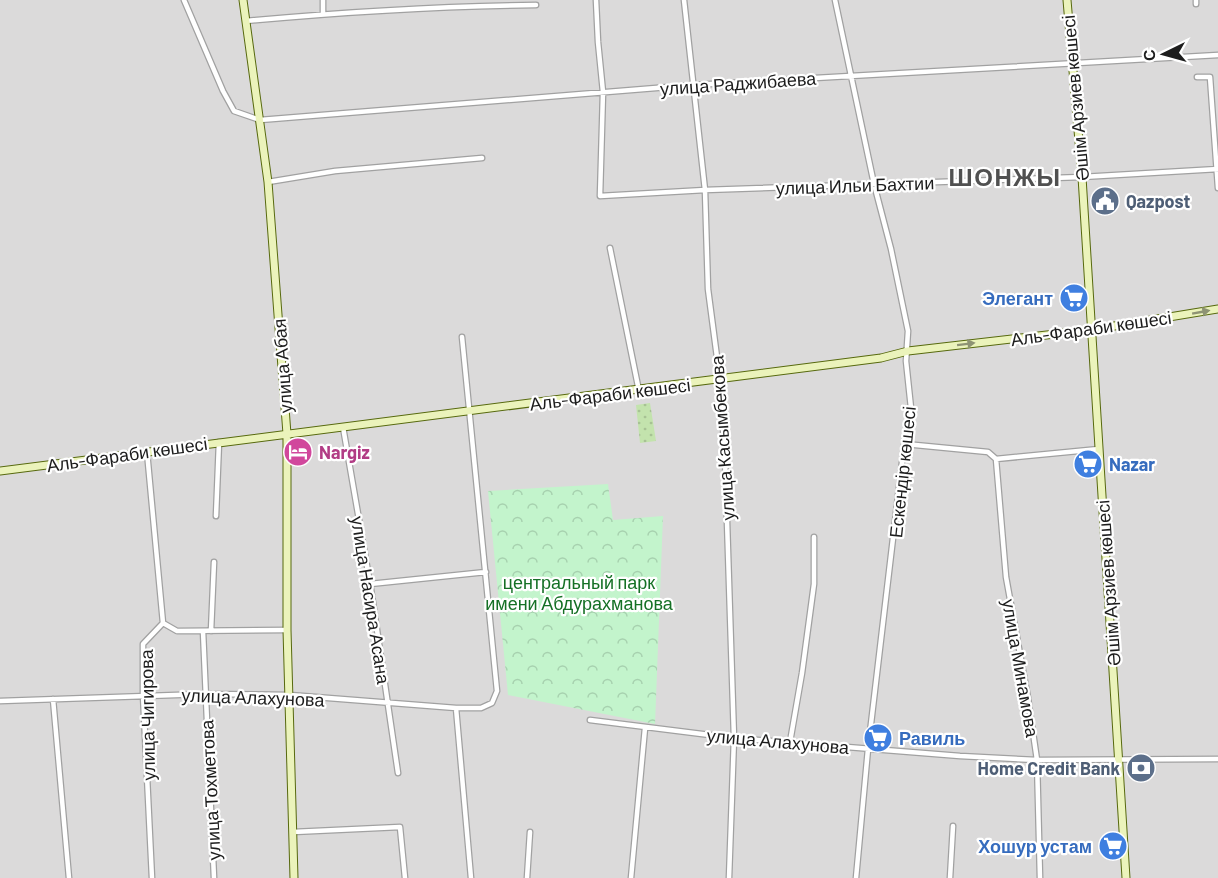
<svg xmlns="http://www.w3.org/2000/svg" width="1218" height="878" font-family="Barlow,sans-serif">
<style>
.residential{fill:#dbdada}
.grass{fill:url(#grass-dots)}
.park{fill:url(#park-crowns)}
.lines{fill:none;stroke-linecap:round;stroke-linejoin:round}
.street-casing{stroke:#a1a1a1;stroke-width:7}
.secondary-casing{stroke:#57690e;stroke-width:9}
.street{stroke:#fff;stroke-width:4.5}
.secondary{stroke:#ebf3bb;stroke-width:7}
.oneway{fill:#8e9374}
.labels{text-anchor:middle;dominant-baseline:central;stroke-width:4.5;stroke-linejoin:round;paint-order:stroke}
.street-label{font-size:18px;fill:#1d1d1d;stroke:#fff}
.service-label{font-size:18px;font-weight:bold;fill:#4e5e75;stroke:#fff;text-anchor:start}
.shop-label{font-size:18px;font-weight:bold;fill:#366cbe;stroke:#fff;text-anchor:end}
.hotel-label{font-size:18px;font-weight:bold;fill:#b23c85;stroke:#fff;text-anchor:start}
.park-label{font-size:18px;fill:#157025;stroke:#fff}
.district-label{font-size:24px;font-weight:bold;letter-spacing:1.5px;fill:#505050;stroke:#fff}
</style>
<defs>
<pattern id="grass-dots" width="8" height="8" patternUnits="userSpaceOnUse" patternTransform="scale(1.5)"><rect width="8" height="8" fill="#c3e3ad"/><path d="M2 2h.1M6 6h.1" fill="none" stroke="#a7c294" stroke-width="1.8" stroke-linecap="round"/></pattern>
<pattern id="park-crowns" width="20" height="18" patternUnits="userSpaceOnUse" patternTransform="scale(1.5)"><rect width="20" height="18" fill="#c3f4cc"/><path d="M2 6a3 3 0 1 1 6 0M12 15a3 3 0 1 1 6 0" fill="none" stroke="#a7d1af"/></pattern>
</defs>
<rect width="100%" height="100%" fill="#edebe3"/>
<path class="residential" d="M0 0H1218V878H0Z"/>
<path class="grass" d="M650 403 656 441 640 443 636 405Z"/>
<path class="park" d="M608 484 613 520 663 516 655 724 508 695 488 491Z"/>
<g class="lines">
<g class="street-casing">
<path id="street" d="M184 0 223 91 234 111 260 120 693 85 1218 55
M323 0V13
M596 0 598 42 603 92 600 196 705 190 1082 177 1218 169
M684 0 705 190 708 289 720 380 725 459 734 738 729 878
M835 0 874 184 891 249 908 331 906 361 911 408 905 437 868 749 856 878
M1196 4V0
M246 21C342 12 439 6 536 5
M1197 77H1210L1218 188
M268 182 335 171 482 158
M610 248 639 391
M343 427 371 589 398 773
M905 444 988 452 996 459 1099 449
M147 452 163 623 143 644V695L152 878
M996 459 1006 577 1028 698 1037 760 1040 878
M216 516 219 442
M370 584 486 572
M163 623 177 631 287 630
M203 631 214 878
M211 631 214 562
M53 699 69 878
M0 701 205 694 290 695 456 708H481L492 703 497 691 462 337
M456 708 471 878
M590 720 734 738 960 756 1037 760 1218 759
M790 742 802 673 814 584V537
M293 832 400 827 405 878
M527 878 530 832
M631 878 645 728
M950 878 953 826"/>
</g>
<g class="secondary-casing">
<path id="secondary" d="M243 0 268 182 287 434V630L294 878
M1067 0 1082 177 1126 878
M0 471C294 432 588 398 881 358L908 351 1090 330 1218 309"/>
</g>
<use href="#street" class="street"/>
<use href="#secondary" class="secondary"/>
</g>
<defs><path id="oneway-solid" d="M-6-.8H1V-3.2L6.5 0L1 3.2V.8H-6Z" transform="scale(1.5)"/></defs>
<g class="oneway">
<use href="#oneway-solid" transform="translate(1201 312) rotate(-10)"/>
<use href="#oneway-solid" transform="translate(966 344) rotate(-7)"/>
</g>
<defs>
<g id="civic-disc" transform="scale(1.5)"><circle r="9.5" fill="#5c6f8a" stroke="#fff"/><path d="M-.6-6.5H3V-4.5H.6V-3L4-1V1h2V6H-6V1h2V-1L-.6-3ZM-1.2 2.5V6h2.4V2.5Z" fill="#fff"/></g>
<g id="supermarket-disc" transform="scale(1.5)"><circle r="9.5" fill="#3f7fe0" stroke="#fff"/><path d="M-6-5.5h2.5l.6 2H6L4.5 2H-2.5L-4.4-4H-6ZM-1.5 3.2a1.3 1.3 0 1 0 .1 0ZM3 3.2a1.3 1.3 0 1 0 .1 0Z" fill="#fff"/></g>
<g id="hotel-disc" transform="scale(1.5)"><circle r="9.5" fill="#d1479c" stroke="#fff"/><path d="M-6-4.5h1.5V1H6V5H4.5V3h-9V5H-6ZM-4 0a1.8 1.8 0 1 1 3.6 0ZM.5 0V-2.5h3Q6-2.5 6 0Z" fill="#fff"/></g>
<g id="bank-disc" transform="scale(1.5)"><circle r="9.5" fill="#5c6f8a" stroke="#fff"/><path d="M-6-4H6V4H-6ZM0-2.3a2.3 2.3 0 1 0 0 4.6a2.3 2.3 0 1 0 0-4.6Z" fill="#fff"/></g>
</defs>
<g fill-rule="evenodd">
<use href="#civic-disc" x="1105" y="201"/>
<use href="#supermarket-disc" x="1074" y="298"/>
<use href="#hotel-disc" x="298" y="452"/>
<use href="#supermarket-disc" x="1088" y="464"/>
<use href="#supermarket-disc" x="878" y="738"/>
<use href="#bank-disc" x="1141" y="768"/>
<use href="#supermarket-disc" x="1113" y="846"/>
</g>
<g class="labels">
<g class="street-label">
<text transform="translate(738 83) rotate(-4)">улица Раджибаева</text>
<text transform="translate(1075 98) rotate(-95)">Әшім Арзиев көшесі</text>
<text transform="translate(855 185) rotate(-2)">улица Ильи Бахтии</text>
<text transform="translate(1091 328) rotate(-8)">Аль-Фараби көшесі</text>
<text transform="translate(282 366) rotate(-94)">улица Абая</text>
<text transform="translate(610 394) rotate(-7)">Аль-Фараби көшесі</text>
<text transform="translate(722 438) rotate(-94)">улица Касымбекова</text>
<text transform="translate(127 454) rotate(-8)">Аль-Фараби көшесі</text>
<text transform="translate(902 472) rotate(-84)">Ескендір көшесі</text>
<text transform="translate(1108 583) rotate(-94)">Әшім Арзиев көшесі</text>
<text transform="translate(371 600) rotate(81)">улица Насира Асана</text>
<text transform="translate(1021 668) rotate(80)">улица Минамова</text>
<text transform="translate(253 697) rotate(2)">улица Алахунова</text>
<text transform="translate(147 715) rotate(-91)">улица Чигирова</text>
<text transform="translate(778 741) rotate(5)">улица Алахунова</text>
<text transform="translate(210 790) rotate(-93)">улица Тохметова</text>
</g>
<g class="service-label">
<text x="1126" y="201">Qazpost</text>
<text x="1120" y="768" text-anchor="end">Home Credit Bank</text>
</g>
<g class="shop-label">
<text x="1053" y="298">Элегант</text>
<text x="1109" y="464" text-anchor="start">Nazar</text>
<text x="899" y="738" text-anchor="start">Равиль</text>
<text x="1092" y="846">Хошур устам</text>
</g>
<g class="hotel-label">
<text x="319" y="452">Nargiz</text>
</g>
<g class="park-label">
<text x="579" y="582">центральный парк<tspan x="579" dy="21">имени Абдурахманова</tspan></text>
</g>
<g class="district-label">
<text x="1005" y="176">ШОНЖЫ</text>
</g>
</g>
<g transform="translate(1164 54) rotate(265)" stroke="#ffffff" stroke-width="4.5" paint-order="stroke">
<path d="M0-4.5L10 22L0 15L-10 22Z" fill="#1d1d1d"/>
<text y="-9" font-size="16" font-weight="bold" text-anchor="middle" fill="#1d1d1d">С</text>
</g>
</svg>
